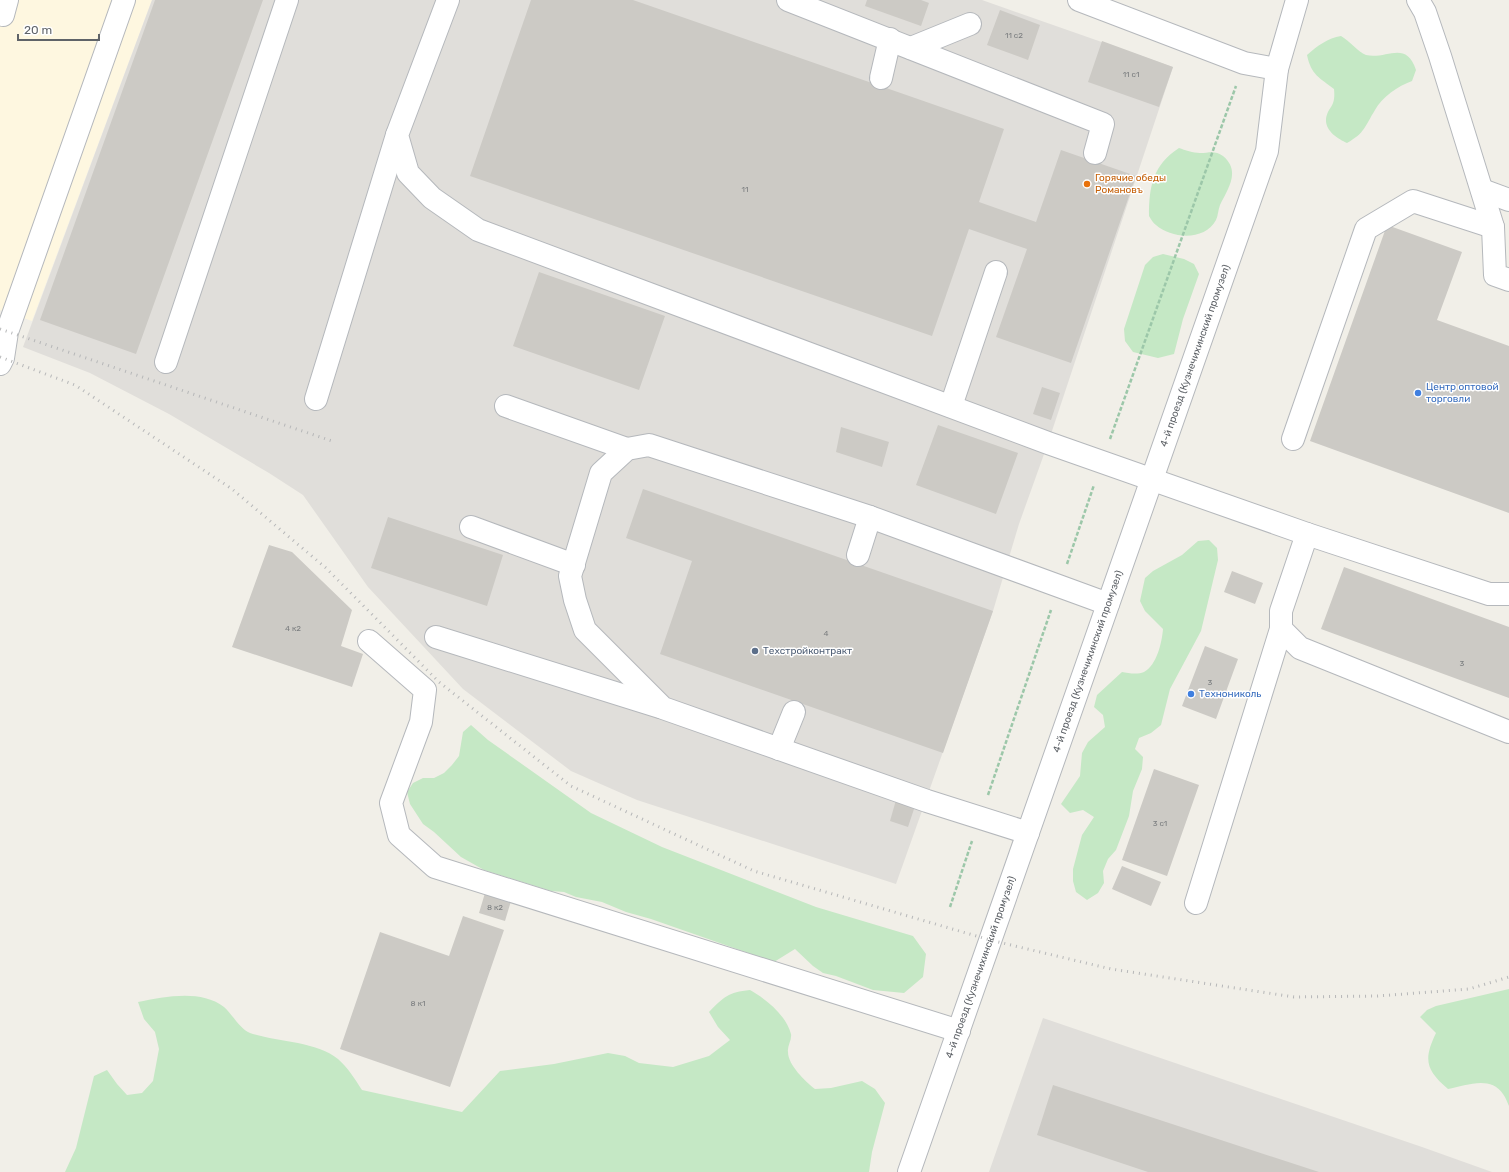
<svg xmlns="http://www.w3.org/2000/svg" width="1509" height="1172" font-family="Rubik,sans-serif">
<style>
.commercial{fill:#fef7e0}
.industrial{fill:#e0deda}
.green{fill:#c5e8c5}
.building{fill:#cccac5}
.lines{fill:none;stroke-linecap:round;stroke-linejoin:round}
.minor-casing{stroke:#b5b8bc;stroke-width:24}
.path{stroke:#9cc7a9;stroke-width:2.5;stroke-dasharray:4 2;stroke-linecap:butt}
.minor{stroke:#fff;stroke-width:22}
.rail{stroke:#b6b7b8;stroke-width:3;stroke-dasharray:1 5;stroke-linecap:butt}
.food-dot{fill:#e8710a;stroke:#fff;stroke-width:1.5}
.shop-dot{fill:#3f7fe0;stroke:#fff;stroke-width:1.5}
.service-dot{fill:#5c6f8a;stroke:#fff;stroke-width:1.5}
.labels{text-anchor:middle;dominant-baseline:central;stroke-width:3;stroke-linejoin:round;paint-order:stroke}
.number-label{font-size:8px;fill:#7a7d7f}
.food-label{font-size:10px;fill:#c56008;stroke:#fff;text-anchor:start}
.street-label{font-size:10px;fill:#5f6368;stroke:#fff}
.shop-label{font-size:10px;fill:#366cbe;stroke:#fff;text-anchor:start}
.service-label{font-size:10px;fill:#4e5e75;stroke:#fff;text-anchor:start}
</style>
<rect width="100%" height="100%" fill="#f1efe8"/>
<path class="commercial" d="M0 0H152L32 321 0 310Z"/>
<path class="industrial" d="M152 0H982L1173 67 1048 443 1019 524 993 611 896 884 637 800 571 771 463 689 368 587 303 495 269 473 169 414 90 373 23 347Z
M1043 1018 1422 1147 1492 1172H989Z"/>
<path class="green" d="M1341 36C1350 41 1358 52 1366 55 1386 60 1406 39 1416 70L1412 81C1398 86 1382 97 1375 110 1365 126 1365 133 1347 143 1338 139 1325 131 1326 119 1328 106 1336 108 1334 89 1320 78 1311 75 1307 55 1317 46 1328 38 1341 36Z
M1179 148C1185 150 1193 153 1200 153 1209 153 1215 150 1223 156 1241 171 1228 189 1220 205 1218 210 1218 216 1216 220 1205 241 1172 239 1156 225 1153 223 1151 219 1149 216 1149 186 1153 165 1179 148Z
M1163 254 1184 259 1194 264 1199 274 1183 319 1174 354 1158 358 1133 352 1125 341 1124 329 1145 265 1153 257Z
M1209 540 1217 548 1218 560 1201 631 1170 689 1161 725 1151 733 1139 738 1135 749 1143 757 1142 769 1133 791 1129 816 1116 850 1108 859 1103 871 1104 883 1098 893 1087 900 1076 892 1073 881V869L1082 835 1094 817 1083 810 1070 813 1061 804 1080 776 1082 753 1088 742 1105 727 1103 715 1094 707 1097 695 1122 672C1128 673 1137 675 1144 672 1157 665 1162 642 1163 629L1145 611 1140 601 1145 578 1153 571 1182 555 1198 541Z
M471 725 488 740 591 813 662 847 816 907 913 936 926 954 923 977 904 993 873 990 836 976 823 973 813 966 795 949 774 962 651 919 626 912 602 902 576 897 564 892 551 891 484 870 461 857 434 832 423 824 410 804 407 792 413 783 423 778H434L444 773 452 765 459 756 463 732Z
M1509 989V1106C1507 1102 1506 1098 1503 1094 1490 1075 1466 1086 1448 1089 1426 1070 1423 1060 1436 1033L1420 1017 1427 1010 1436 1006Z
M750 990C766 999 786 1015 791 1034 792 1040 787 1046 788 1052 788 1065 805 1081 815 1089L831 1088 862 1081 875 1089 885 1103 872 1152 869 1172H65L76 1148 94 1076 107 1070 117 1084 127 1095 142 1093 153 1081 159 1049 155 1032 144 1019 138 1002C165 997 200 989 224 1007 232 1014 240 1029 250 1033 276 1042 316 1041 338 1059 348 1068 355 1079 362 1090L462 1112 500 1071 554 1064 608 1053 625 1056 639 1063 673 1067 709 1056 730 1040 718 1027 709 1012C724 997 728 992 750 990Z"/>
<path class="building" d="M155 0H263L136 354 40 320Z
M531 0H633L1004 129 979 202 1036 222 1061 150 1136 176 1071 363 996 337 1027 249 969 229 932 336 470 176Z
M867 0H921L929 3 921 26 865 6Z
M1000 10 1040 25 1028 60 987 45Z
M1102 41 1173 67 1159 107 1088 82Z
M1387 225 1462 252 1437 320 1509 346V513L1310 441Z
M539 272 665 316 639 390 513 346Z
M1042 387 1060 393 1051 420 1033 414Z
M938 425 1018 453 996 514 916 485Z
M841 427 889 442 882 467 836 452Z
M643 489 993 611 943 753 660 654 692 561 626 538Z
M388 517 503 555 487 606 371 568Z
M269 545 292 552 352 610 341 646 363 654 352 687 232 647Z
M1344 567 1509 627V698L1321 629Z
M1232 571 1263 583 1255 604 1224 592Z
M1205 646 1238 659 1216 719 1182 706Z
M1154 769 1199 785 1167 876 1122 860Z
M896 800 915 806 908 827 890 821Z
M1122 866 1161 882 1151 906 1112 889Z
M485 893 511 901 505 921 479 913Z
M463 916 504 930 450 1087 340 1049 380 932 449 956Z
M1053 1085 1319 1172H1148L1037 1135Z"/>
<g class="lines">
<g class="minor-casing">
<g id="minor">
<path d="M448 0 397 135 408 173 432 198 478 230 1048 443 1307 534 1489 594H1509"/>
<path d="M788 0 1103 124 1095 153"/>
<path d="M1418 0 1425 12 1440 56 1493 227 1495 275 1509 280"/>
<path d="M3 15 7 0"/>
<path d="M911 48 970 24"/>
<path d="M1277 69 1297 0"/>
<path d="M881 78 890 39"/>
<path d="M1482 190 1509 200"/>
<path d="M166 362 287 0"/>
<path d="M0 364 3 358 7 332 124 0"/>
<path d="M316 399 397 135"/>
<path d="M506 406 627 449"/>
<path d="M951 406 996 272"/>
<path d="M1293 439 1366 229 1413 201 1493 227"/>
<path d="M471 527 574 565"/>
<path d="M1307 534 1281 611V629L1300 648 1509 732"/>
<path d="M858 555 870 517"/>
<path d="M436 637 660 707"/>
<path d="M369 641 425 690 421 722 391 803 399 835 435 867 959 1031"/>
<path d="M779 749 794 712"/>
<path d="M1028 833 927 801 663 708 585 630 575 600 570 576 601 473 627 449 649 445 870 517 1108 604"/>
<path d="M1196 903 1281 629"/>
<path id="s1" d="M909 1172 1267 151 1277 69 1244 63 1079 0"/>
</g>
</g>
<path class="path" d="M1110 439 1236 86
M1067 564 1094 485
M988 795 1051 610
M950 907 972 841"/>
<use href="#minor" class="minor"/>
<path class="rail" d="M0 329 332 441
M0 357 75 385 232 489 326 568 439 682 571 786 754 871 990 940 1111 969 1294 997 1378 996 1469 989 1509 977"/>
</g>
<circle class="food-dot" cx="1087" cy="184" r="4"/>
<g class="shop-dot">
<circle cx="1418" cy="393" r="4"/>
<circle cx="1191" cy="694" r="4"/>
</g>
<circle class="service-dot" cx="755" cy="651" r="4"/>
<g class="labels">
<g class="number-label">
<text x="1014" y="35">11 с2</text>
<text x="1131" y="74">11 с1</text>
<text x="745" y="189">11</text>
<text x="293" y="628">4 к2</text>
<text x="826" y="633">4</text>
<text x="1462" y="663">3</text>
<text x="1210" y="682">3</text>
<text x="1160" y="823">3 с1</text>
<text x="495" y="907">8 к2</text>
<text x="418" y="1003">8 к1</text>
</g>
<g class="food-label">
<text x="1095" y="178">Горячие обеды<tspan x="1095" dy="12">Романовъ</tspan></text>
</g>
<g class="street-label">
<text stroke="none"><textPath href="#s1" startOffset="865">4-й проезд (Кузнечихинский промузел)</textPath></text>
<text stroke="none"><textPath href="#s1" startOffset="541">4-й проезд (Кузнечихинский промузел)</textPath></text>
<text stroke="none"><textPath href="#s1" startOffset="217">4-й проезд (Кузнечихинский промузел)</textPath></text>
</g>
<g class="shop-label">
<text x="1426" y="387">Центр оптовой<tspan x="1426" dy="12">торговли</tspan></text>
<text x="1199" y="694">Технониколь</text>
</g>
<g class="service-label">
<text x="763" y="651">Техстройконтракт</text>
</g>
</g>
<path d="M18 34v6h81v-6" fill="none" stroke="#5f6368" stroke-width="2"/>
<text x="24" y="34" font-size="12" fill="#5f6368" stroke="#ffffff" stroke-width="3" paint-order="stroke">20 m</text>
</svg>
